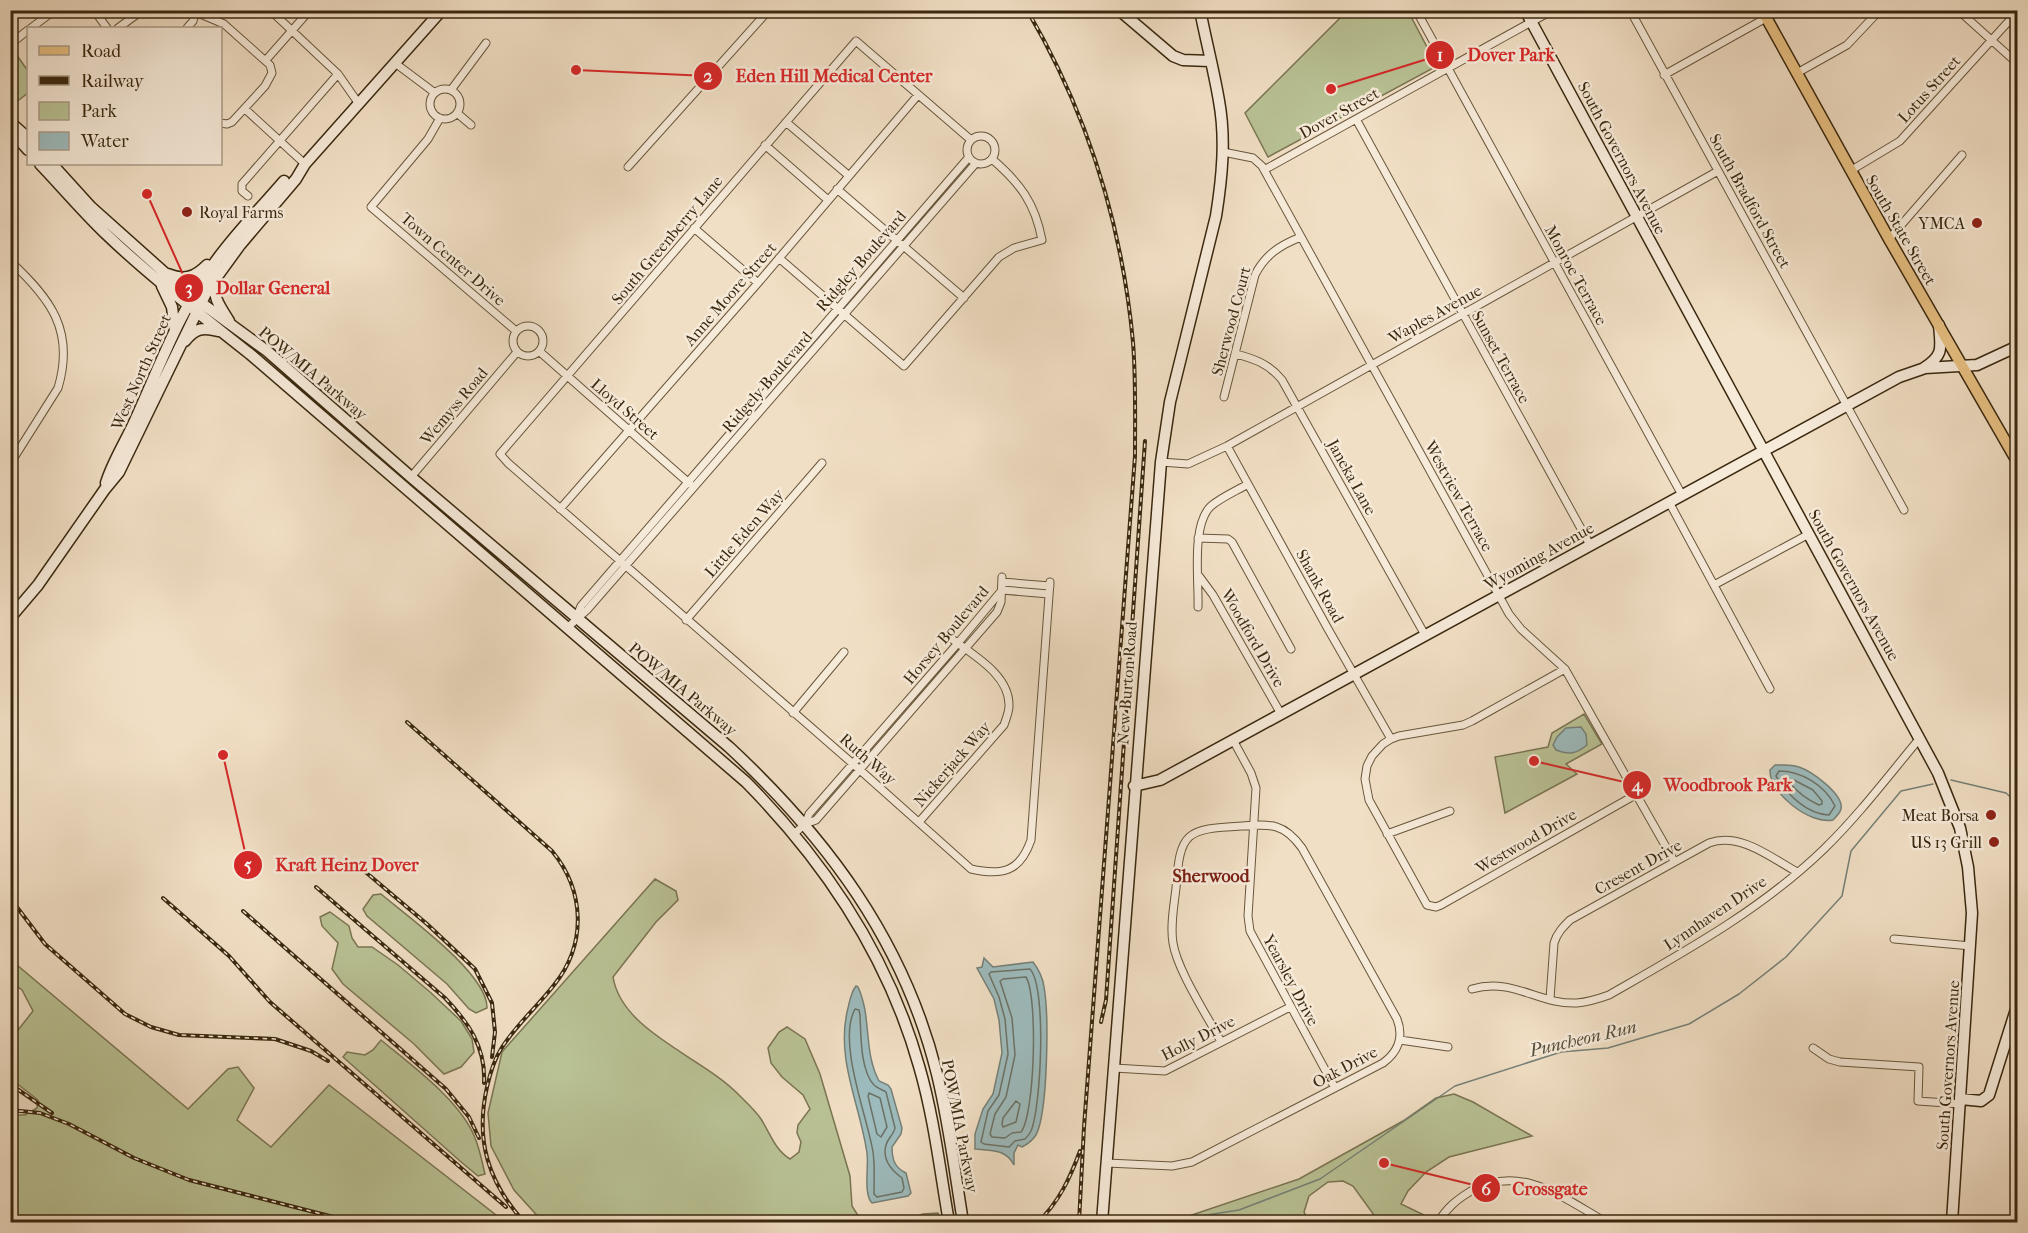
<svg xmlns="http://www.w3.org/2000/svg" width="2028" height="1233" font-family="'IM FELL French Canon',serif">
<style>
.green{fill:#b9c295;stroke:#7a7552;stroke-width:1.5}
.water{fill:#9dbbbd;stroke:#758077;stroke-width:1.5}
.lines{fill:none;stroke-linecap:round;stroke-linejoin:round}
.shore{stroke:#6c7266;stroke-width:1.5}
.stream{stroke:#758077;stroke-width:1.5}
.street-casing{stroke:#68563c;stroke-width:9}
.secondary-casing{stroke:#3a280f;stroke-width:13}
.primary-casing{stroke:#3a280f;stroke-width:13}
.street{stroke:#f6ead9;stroke-width:7}
.secondary{stroke:#f6ead9;stroke-width:10}
.primary{stroke:#e8c082;stroke-width:10}
.rail-casing{stroke:#3a280f;stroke-width:4}
.rail{stroke:#f6ead9;stroke-width:1.5;stroke-dasharray:4.5;stroke-linecap:butt}
.poi-dot{fill:#8f2418;stroke:#f6ead9;stroke-width:2}
.labels{text-anchor:middle;dominant-baseline:central;stroke-width:5;stroke-linejoin:round;paint-order:stroke}
.street-label{font-size:16px;fill:#3a280f;stroke:#f6ead9}
.poi-label{font-size:16px;fill:#3a280f;stroke:#f6ead9;text-anchor:end}
.neighbourhood-label{font-size:18px;font-weight:bold;fill:#7a1f14;stroke:#f6ead9}
.water-label{font-size:18px;font-style:italic;fill:#534d3a;stroke:#f6ead9}
.leader{fill:none;stroke:#d62828;stroke-width:2}
.callout-dot{fill:#d62828;stroke:#f6ead9;stroke-width:2}
.mark-label{font-size:18px;text-anchor:middle;font-weight:bold;fill:#fff}
.callout-label{font-size:18px;text-anchor:middle;font-weight:bold;fill:#d62828;stroke:#f6ead9;stroke-width:5;stroke-linejoin:round;paint-order:stroke}
</style>
<rect width="100%" height="100%" fill="#f1dfc5"/>
<filter id="stains"><feTurbulence type="fractalNoise" baseFrequency=".00333" numOctaves="4"/><feColorMatrix values="0 0 0 0 .2 0 0 0 0 .09 0 0 0 0 .02 0 0 0 .5 -.17"/></filter>
<radialGradient id="worn" r=".72"><stop offset=".6" stop-color="#630" stop-opacity="0"/><stop offset="1" stop-color="#630" stop-opacity=".3"/></radialGradient>
<path class="green" d="M1348 10 1408 11 1437 66 1268 157 1245 113Z
M11 47 28 71V93L11 106Z
M1584 714 1602 744 1566 764 1577 774 1505 813 1495 757 1548 747 1552 733Z
M655 879 676 891 678 900 656 922 613 977C622 1032 703 1057 739 1095 746 1102 755 1110 761 1119 770 1133 775 1150 790 1159L799 1152 801 1142 797 1133 798 1125 810 1109 803 1095 782 1077 771 1063 768 1048 779 1032 787 1027 805 1039 820 1074 850 1176 852 1206 862 1222H543L514 1190 491 1146 488 1113 502 1052Z
M381 894C407 916 488 974 487 1008L476 1013 469 1009 447 984 367 916 363 909 373 895Z
M330 912 349 926 352 938 358 947H372L398 965 430 992 461 1021 472 1039 474 1052 461 1067 444 1074 414 1044 343 984 332 969 338 943 322 926 320 917Z
M11 960 188 1109 228 1069 238 1067 254 1088 237 1120 271 1147 329 1085 505 1222H11V1115H25L37 1108 38 1100 11 1079V1039L33 1011 22 990 11 982Z
M381 1040C411 1065 461 1101 475 1138 480 1150 482 1162 485 1174L478 1176 460 1161 343 1057 347 1052 365 1055 373 1050Z
M1454 1094 1473 1102 1532 1136 1449 1157 1426 1172 1408 1191 1401 1204 1432 1219 1431 1222 1396 1221V1222H1379L1353 1186 1343 1181 1328 1182 1309 1196 1304 1212 1307 1218 1304 1222H1171L1299 1179 1403 1121 1436 1098Z
M938 1213 940 1222H899L923 1214Z"/>
<path class="water" d="M1581 727 1586 734 1587 745C1576 754 1569 755 1556 750L1553 745 1557 737 1566 728Z
M1775 765C1783 765 1791 764 1799 767 1811 771 1844 794 1841 809 1840 813 1836 817 1833 820 1810 825 1769 793 1770 770Z
M984 958 993 967 1033 962C1039 970 1043 978 1044 987 1049 1015 1048 1112 1036 1135 1032 1141 1028 1144 1022 1147L1018 1145 1014 1153V1165C1006 1149 992 1151 975 1149V1134L983 1109 993 1094 1002 1053 999 1020 994 999 977 968 982 967Z
M856 986 858 987C872 1017 863 1051 879 1081L888 1085 891 1089 902 1128 901 1134 892 1147C892 1160 895 1168 906 1173L911 1193 908 1196 872 1203C863 1194 869 1166 867 1153 860 1104 835 1058 848 1008 850 1000 851 992 856 986Z"/>
<g class="lines">
<path class="shore" d="M1779 771C1801 771 1825 785 1835 806L1829 815C1806 814 1787 794 1776 776Z
M1794 780 1813 790 1822 801V804L1819 805C1808 800 1798 793 1790 783Z
M1030 969C1047 987 1041 1108 1031 1131 1030 1133 1026 1138 1025 1139L1015 1141 1009 1147 984 1144 981 1142 988 1111 999 1095 1008 1054 1005 1019 999 997 989 974 991 972Z
M1026 977C1038 996 1035 1114 1021 1132L1012 1133 1005 1138 992 1137 990 1134 995 1114 1006 1097 1015 1055 1012 1018 1000 981 1003 979Z
M855 1009 859 1010 860 1015C861 1034 860 1070 874 1085 877 1088 883 1090 886 1092L895 1128C894 1134 888 1138 886 1145 882 1159 891 1170 902 1178L904 1188 902 1192 877 1197 874 1194C874 1180 875 1165 873 1152 867 1115 837 1042 855 1009Z
M869 1093 880 1098 887 1127 881 1137 877 1134 868 1096Z
M1016 1101 1020 1104 1016 1122 1003 1127 1002 1124 1003 1118Z"/>
<path class="stream" d="M1951 780 2006 793 2018 804
M1162 1222 1239 1210 1320 1179 1455 1086 1561 1052 1608 1048 1689 1024 1739 994 1786 957 1842 896 1851 851 1901 791 1933 784"/>
<g class="street-casing">
<path id="street" d="M94 10 107 28
M191 10 224 24 270 65 272 73 265 86 232 122 227 124 220 123
M270 10 338 74 359 104
M1416 10 1682 495
M1630 10 1904 510
M1958 10 2018 64
M31 28 55 10
M118 28 143 10
M187 28 193 21 195 14
M12 43 28 30
M266 60 310 10
M395 63 435 93
M1797 73 1847 45 1880 10
M1664 75 1766 18
M430 104a15 15 0 1 1 30 0a15 15 0 1 1-30 0Z
M451 90 486 43
M245 109 305 164
M457 113 471 125
M440 118 428 139 371 207 516 331
M1356 119 1590 545
M786 122 848 175
M967 150a14 14 0 1 1 28 0a14 14 0 1 1-28 0Z
M971 140 856 41 500 454 508 463 860 770 971 869C1002 876 1020 872 1031 840L1050 582
M765 145 828 200
M1223 152 1253 158 1262 166 1509 614 1521 629 1565 669 1674 861
M628 167 769 10
M1264 170 1553 10
M1850 171 1900 141 2018 11
M837 189 964 298
M248 196 242 191V184L338 74
M694 228 758 283
M1889 239 1962 155
M779 258 904 366 999 257 1014 248 1042 240C1035 203 1020 183 992 159
M10 261C51 299 75 331 58 388L10 464
M513 341a15 15 0 1 1 30 0a15 15 0 1 1-30 0Z
M539 351 690 484
M1236 354C1255 359 1269 364 1282 380L1425 635
M1224 397 1255 275C1265 255 1280 245 1301 237
M1227 446 1328 629 1391 739
M1161 462 1188 464 1227 446 1718 171
M411 477 517 352
M1669 502 1770 689
M560 509 758 283 918 95
M1198 538 1228 539 1232 542 1291 649
M1199 576 1213 595 1281 714
M1002 582 1050 586
M1714 585 1809 534
M1002 590 1049 594
M1198 607C1199 581 1191 525 1211 506 1222 497 1236 491 1248 484
M576 618 581 606 969 157
M686 620 822 463
M567 628 587 610 976 163
M1565 669 1472 721 1463 725 1399 736 1391 739 1383 744 1372 756 1367 766 1365 779 1369 800 1427 905 1436 907 1441 905 1637 794
M793 713 844 652
M1233 740 1251 773 1256 788 1248 916 1250 931 1335 1088
M919 822 1004 725C1006 719 1009 712 1009 706 1010 675 973 655 952 639
M805 824 816 820 997 612 1001 602 1002 577
M794 834 805 824 809 814 958 643 1002 590
M1387 834 1450 811
M1894 939 1971 946
M1472 989C1513 977 1539 1005 1577 1003 1588 1002 1598 999 1609 995 1684 952 1761 910 1824 849 1859 815 1889 775 1920 738
M1550 999 1554 943C1557 933 1563 927 1570 920L1709 843C1740 832 1770 857 1797 872
M1400 1040 1448 1047
M1813 1048 1829 1059 1840 1062 1919 1067 1918 1101 1961 1104
M1114 1068 1165 1071 1290 1007
M1107 1163 1172 1166 1192 1162 1383 1063C1398 1052 1404 1037 1397 1019L1302 848C1284 823 1271 824 1242 826 1186 829 1180 831 1176 888 1174 906 1170 926 1173 943 1177 970 1208 1017 1221 1042
M1438 1222C1447 1208 1456 1200 1471 1191 1521 1163 1563 1198 1606 1222"/>
</g>
<g class="secondary-casing">
<path id="secondary" d="M1119 10 1173 56 1183 60 1210 61
M1525 10 1938 773 1960 828 1968 867 1972 913 1952 1222
M10 122 28 138
M17 129 19 140 28 150
M40 164C62 187 83 212 106 234 151 277 201 315 250 354L746 782C826 863 888 956 919 1066 934 1117 940 1171 949 1222
M52 164 91 207 185 291 267 351 411 477 729 747C827 838 904 941 937 1074 949 1123 955 1173 963 1222
M168 274C185 281 195 277 207 265
M215 281C212 297 221 308 229 321
M162 286 172 307 175 331
M185 341C195 328 203 327 218 331
M1924 368C1944 355 1941 348 1939 325
M106 483C113 460 128 438 137 416 160 365 180 311 213 265 234 235 260 209 284 181
M10 618 38 585 105 489 119 472 208 289 240 245 296 179 305 164 442 10
M1134 786 1160 780 1899 377 1925 368 1977 365 2018 346
M1961 1099 1981 1101 1989 1095 2018 1003
M1102 1222 1161 462 1170 402 1216 216C1222 178 1226 139 1219 101 1214 71 1206 41 1200 10"/>
</g>
<g class="primary-casing">
<path id="primary" d="M1762 10 1889 239 2018 463"/>
</g>
<use href="#street" class="street"/>
<use href="#secondary" class="secondary"/>
<use href="#primary" class="primary"/>
<g class="rail-casing">
<path id="rail" d="M1027 10C1087 112 1122 225 1133 342 1136 380 1135 418 1135 456L1084 1127 1079 1222
M407 722 552 851C585 891 587 944 554 985 537 1007 515 1026 501 1049 494 1060 490 1074 487 1087 475 1140 488 1182 524 1222
M356 864 427 924 475 969 492 1003 495 1032 492 1057
M316 887 445 998C468 1022 486 1047 484 1083
M10 898 45 944 125 1014 151 1027 179 1035 275 1039 311 1051 328 1061
M163 898 229 956 270 1002 506 1207
M243 911 446 1089 469 1117 479 1138
M1101 1022 1106 1000 1145 441
M10 1084 52 1113
M10 1110 40 1113 69 1124 134 1158 189 1180 353 1222
M1038 1222C1059 1202 1070 1178 1080 1151"/>
</g>
<use href="#rail" class="rail"/>
</g>
<g class="poi-dot">
<circle cx="187" cy="212" r="6"/>
<circle cx="1977" cy="223" r="6"/>
<circle cx="1991" cy="815" r="6"/>
<circle cx="1994" cy="842" r="6"/>
</g>
<g class="labels">
<g class="street-label">
<text transform="translate(1929 89) rotate(-48)">Lotus Street</text>
<text transform="translate(1339 113) rotate(-29)">Dover Street</text>
<text transform="translate(1622 158) rotate(62)">South Governors Avenue</text>
<text transform="translate(1750 201) rotate(61)">South Bradford Street</text>
<text transform="translate(1901 230) rotate(60)">South State Street</text>
<text transform="translate(667 240) rotate(-50)">South Greenberry Lane</text>
<text transform="translate(453 259) rotate(41)">Town Center Drive</text>
<text transform="translate(861 261) rotate(-49)">Ridgley Boulevard</text>
<text transform="translate(1576 275) rotate(61)">Monroe Terrace</text>
<text transform="translate(730 294) rotate(-49)">Anne Moore Street</text>
<text transform="translate(1435 314) rotate(-29)">Waples Avenue</text>
<text transform="translate(1231 321) rotate(-75)">Sherwood Court</text>
<text transform="translate(1501 357) rotate(61)">Sunset Terrace</text>
<text transform="translate(141 372) rotate(-66)">West North Street</text>
<text transform="translate(313 373) rotate(40)">POW/MIA Parkway</text>
<text transform="translate(767 382) rotate(-49)">Ridgely Boulevard</text>
<text transform="translate(454 406) rotate(-50)">Wemyss Road</text>
<text transform="translate(625 409) rotate(41)">Lloyd Street</text>
<text transform="translate(1352 477) rotate(61)">Janeka Lane</text>
<text transform="translate(1459 496) rotate(61)">Westview Terrace</text>
<text transform="translate(744 533) rotate(-49)">Little Eden Way</text>
<text transform="translate(1539 556) rotate(-29)">Wyoming Avenue</text>
<text transform="translate(1854 585) rotate(61)">South Governors Avenue</text>
<text transform="translate(1320 586) rotate(61)">Shank Road</text>
<text transform="translate(946 635) rotate(-50)">Horsey Boulevard</text>
<text transform="translate(1253 638) rotate(60)">Woodford Drive</text>
<text transform="translate(1127 683) rotate(-86)">New Burton Road</text>
<text transform="translate(683 689) rotate(40)">POW/MIA Parkway</text>
<text transform="translate(868 759) rotate(41)">Ruth Way</text>
<text transform="translate(952 764) rotate(-49)">Nickerjack Way</text>
<text transform="translate(1526 841) rotate(-30)">Westwood Drive</text>
<text transform="translate(1638 867) rotate(-29)">Cresent Drive</text>
<text transform="translate(1715 913) rotate(-34)">Lynnhaven Drive</text>
<text transform="translate(1291 980) rotate(62)">Yearsley Drive</text>
<text transform="translate(1198 1038) rotate(-27)">Holly Drive</text>
<text transform="translate(1948 1065) rotate(-86)">South Governors Avenue</text>
<text transform="translate(1345 1067) rotate(-28)">Oak Drive</text>
<text transform="translate(960 1126) rotate(79)">POW/MIA Parkway</text>
</g>
<g class="poi-label">
<text x="199" y="212" text-anchor="start">Royal Farms</text>
<text x="1965" y="223">YMCA</text>
<text x="1979" y="815">Meat Borsa</text>
<text x="1982" y="842">US 13 Grill</text>
</g>
<g class="neighbourhood-label">
<text x="1211" y="876">Sherwood</text>
</g>
<g class="water-label">
<text transform="translate(1583 1039) rotate(-13)">Puncheon Run</text>
</g>
</g>
<path class="leader" d="M1331 89L1440 55M576 70L708 76M147 194L189 288M1534 761L1637 785M223 755L248 865M1384 1163L1486 1188"/>
<g class="callout-dot">
<circle cx="1331" cy="89" r="6"/>
<circle cx="576" cy="70" r="6"/>
<circle cx="147" cy="194" r="6"/>
<circle cx="1534" cy="761" r="6"/>
<circle cx="223" cy="755" r="6"/>
<circle cx="1384" cy="1163" r="6"/>
<circle cx="1440" cy="55" r="15"/>
<circle cx="708" cy="76" r="15"/>
<circle cx="189" cy="288" r="15"/>
<circle cx="1637" cy="785" r="15"/>
<circle cx="248" cy="865" r="15"/>
<circle cx="1486" cy="1188" r="15"/>
</g>
<g class="mark-label">
<text x="1440" y="61">1</text>
<text x="708" y="82">2</text>
<text x="189" y="294">3</text>
<text x="1637" y="791">4</text>
<text x="248" y="871">5</text>
<text x="1486" y="1195">6</text>
</g>
<g class="callout-label">
<text x="1511" y="61">Dover Park</text>
<text x="834" y="82">Eden Hill Medical Center</text>
<text x="273" y="294">Dollar General</text>
<text x="1728" y="791">Woodbrook Park</text>
<text x="347" y="871">Kraft Heinz Dover</text>
<text x="1550" y="1195">Crossgate</text>
</g>
<rect width="2028" height="1233" fill="none" stroke="#f1dfc5" stroke-width="36"/>
<rect x="12" y="12" width="2004" height="1209" fill="none" stroke="#3a280f" stroke-width="3"/>
<rect x="18" y="18" width="1992" height="1197" fill="none" stroke="#3a280f" stroke-width="1.5"/>
<rect x="27" y="27" width="195" height="138" fill="#f6ead9" stroke="#ab9c88" stroke-width="1.5"/>
<rect x="39" y="46" width="30" height="9" fill="#e8c082" stroke="#ab9c88" stroke-width="1.5"/>
<text x="81" y="57" font-size="18" fill="#3a280f">Road</text>
<rect x="39" y="76" width="30" height="9" fill="#3a280f" stroke="#ab9c88" stroke-width="1.5"/>
<text x="81" y="87" font-size="18" fill="#3a280f">Railway</text>
<rect x="39" y="102" width="30" height="18" fill="#b9c295" stroke="#ab9c88" stroke-width="1.5"/>
<text x="81" y="117" font-size="18" fill="#3a280f">Park</text>
<rect x="39" y="132" width="30" height="18" fill="#9dbbbd" stroke="#ab9c88" stroke-width="1.5"/>
<text x="81" y="147" font-size="18" fill="#3a280f">Water</text>
<rect width="100%" height="100%" filter="url(#stains)"/>
<rect width="100%" height="100%" fill="url(#worn)"/>
</svg>
